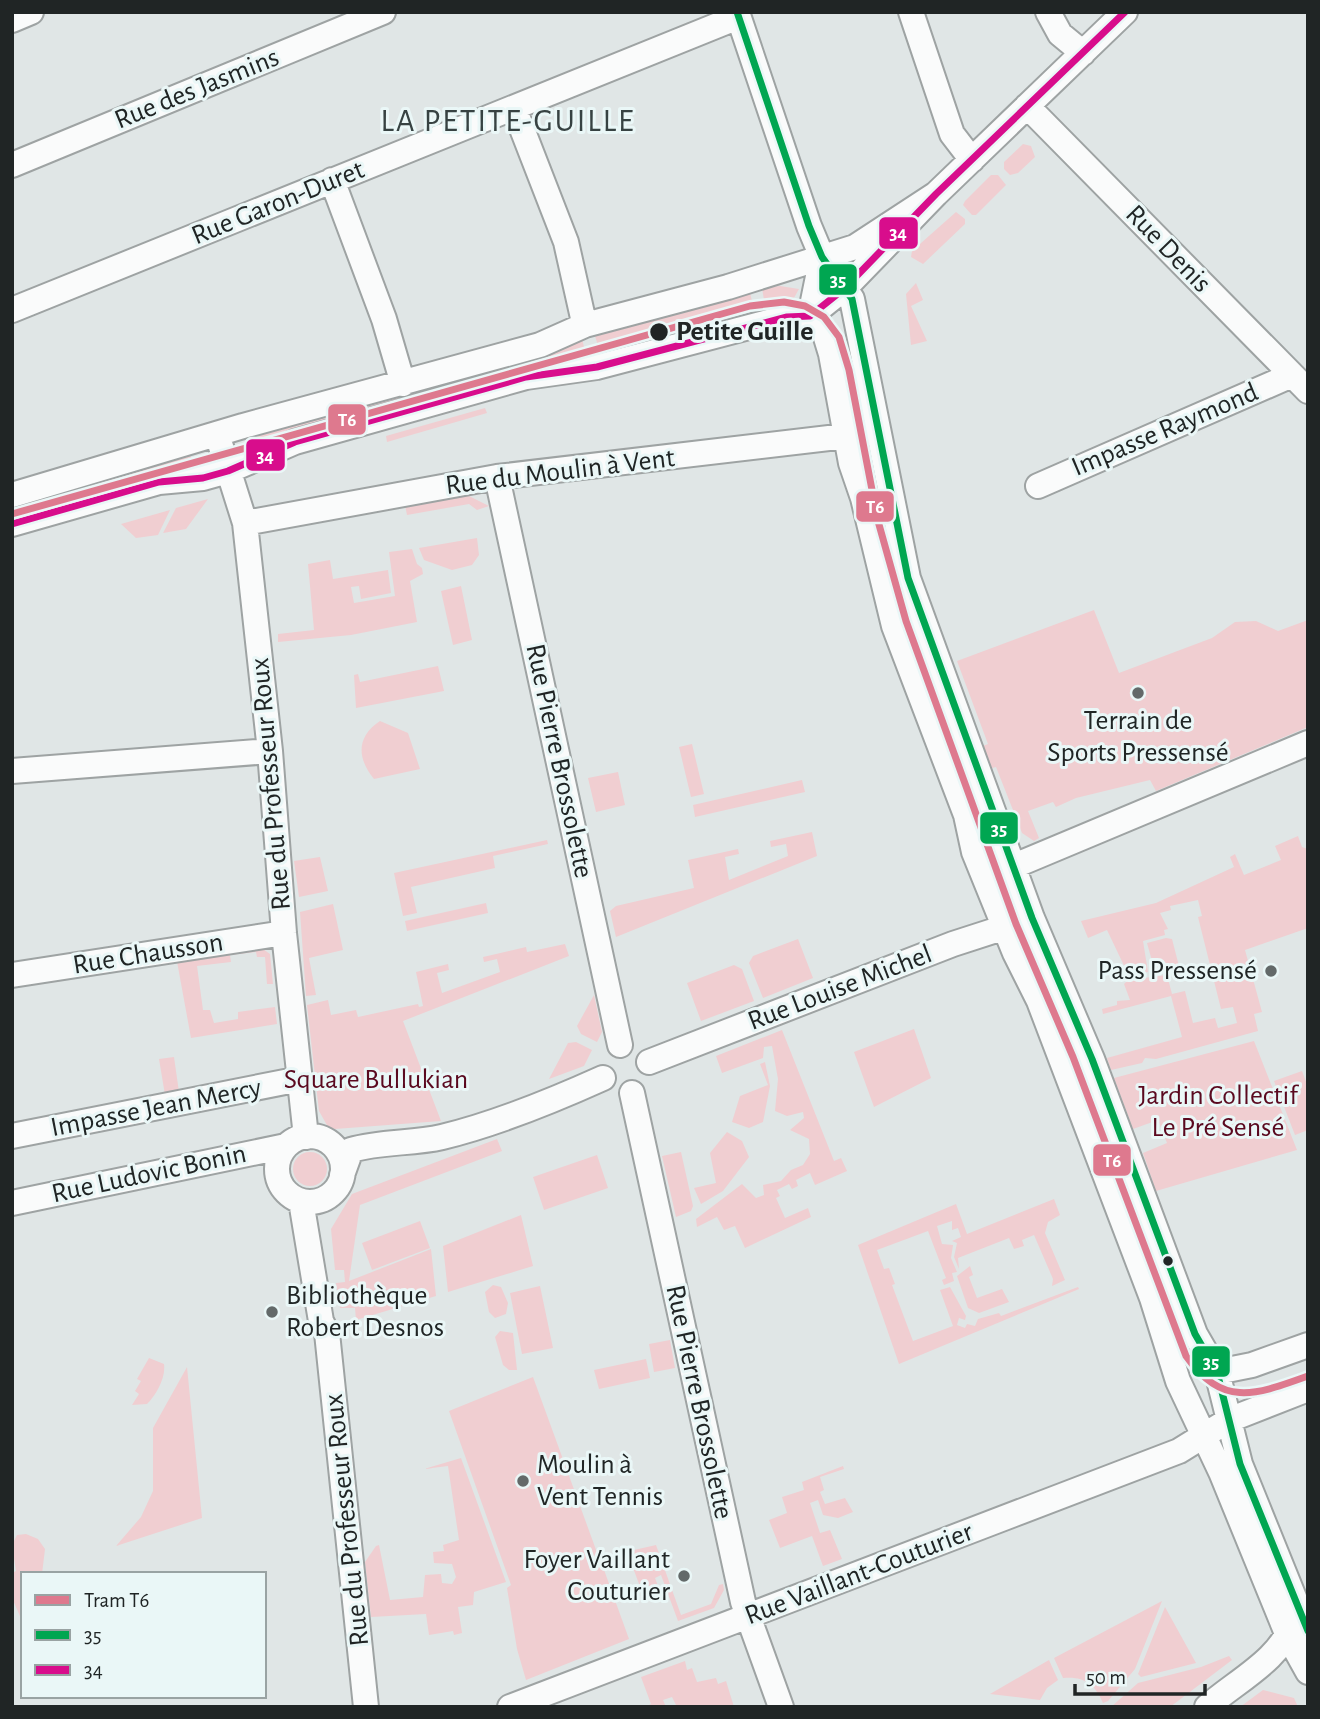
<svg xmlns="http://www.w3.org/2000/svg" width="1320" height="1719" font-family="'Alegreya Sans',sans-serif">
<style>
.green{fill:#f0ced1}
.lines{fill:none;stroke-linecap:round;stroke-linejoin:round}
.minor-casing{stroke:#9ea3a3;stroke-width:28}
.minor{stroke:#fafbfb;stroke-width:24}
.bus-1-casing{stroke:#eaf7f7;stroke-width:12}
.bus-2-casing{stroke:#eaf7f7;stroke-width:12}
.bus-1{stroke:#00a651;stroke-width:7}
.bus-2{stroke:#d80d8c;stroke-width:7}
.tram-1-casing{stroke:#eaf7f7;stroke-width:12}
.tram-1{stroke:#de798e;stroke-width:7}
.stop-dot{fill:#202525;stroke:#eaf7f7;stroke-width:2.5}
.poi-dot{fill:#636969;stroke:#eaf7f7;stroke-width:2.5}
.labels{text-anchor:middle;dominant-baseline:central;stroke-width:6;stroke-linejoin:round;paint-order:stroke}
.street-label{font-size:28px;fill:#202525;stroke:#eaf7f7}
.stop-label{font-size:28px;font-weight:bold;fill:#202525;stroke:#eaf7f7;text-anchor:start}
.poi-label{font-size:28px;fill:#202525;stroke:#eaf7f7;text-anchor:end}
.park-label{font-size:28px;fill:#5a091f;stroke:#eaf7f7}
.quarter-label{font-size:32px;letter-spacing:2px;fill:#374242;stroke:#eaf7f7}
.line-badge{stroke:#eaf7f7;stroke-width:2.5}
.badge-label{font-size:19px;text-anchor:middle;font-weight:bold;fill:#fff}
</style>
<rect width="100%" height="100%" fill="#e0e6e6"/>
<path class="green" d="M1023 144 1031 146 1035 157 1018 173 1010 175 1004 169V162Z
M991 175H998L1006 185 976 215H972L963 205 965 201Z
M956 212 965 219V224L923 264 911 257 912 251Z
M916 283 923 300 911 306 927 341 911 345 906 294Z
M780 286 799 289 790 305 765 306 762 288Z
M750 293 754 309 600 352 595 336Z
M582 339 588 362 256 452 250 430Z
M858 355 864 419 857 428 837 359Z
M485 408 487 413 387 442 386 436Z
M189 450 195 471 12 518V501Z
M879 463 999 837 979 843 906 638 858 467Z
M465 494 489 506 477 510 469 504 407 515 405 505Z
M208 499 186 529 163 533 176 508Z
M170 510 158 535 136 538 121 524Z
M477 538 479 555 472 565 452 570 424 560 419 548Z
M412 549 417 564 422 568 423 574 410 581 417 622 351 635 278 642V634L314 630 308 564 330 560 333 579 388 570 391 593 361 599 359 586 351 587 354 603 395 596 389 552Z
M461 586 472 640 453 645 441 591Z
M1094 610 1119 673 1212 638 1235 622 1256 621 1278 631 1308 620V727L1156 791 1150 780 1076 798 1056 807 1053 802 1028 811 1039 838 1034 841 1022 833 996 767 992 768 983 746 988 744 957 661Z
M438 666 444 691 356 708 354 675 358 674 360 682Z
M380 721 408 733 420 769 374 779C357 758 356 737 380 721Z
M692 744 704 794 691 797 679 747Z
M618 772 625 805 596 812 588 778Z
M802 780 805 792 695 817 693 805Z
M812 832 817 856 616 937 610 911 616 906 694 888 688 860 738 849 739 854 725 857 729 880 788 856 786 844 771 847 770 841Z
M1298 836 1302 847 1308 849V928L1245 950 1262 1012 1254 1014 1258 1031 1156 1059 1145 1058 1142 1063 1111 1070 1107 1058 1182 1037 1171 996 1103 1014 1102 1009 1117 1005V1001L1130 1000 1124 984 1128 980 1167 975 1172 994 1185 991 1193 1023 1215 1018 1218 1028 1237 1023 1233 1007 1221 1009 1198 917 1202 916 1198 900 1170 906 1171 910 1160 913 1168 929 1164 930 1165 935 1143 941 1148 972 1126 976 1128 974 1107 930 1088 938 1081 921 1156 903 1234 867 1230 857 1235 854 1244 875 1281 860 1275 846Z
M547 840 548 844 493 856 495 868 411 887 417 913 403 916 394 873Z
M320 857 328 891 299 897 294 861Z
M486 903 488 913 407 931 405 921Z
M333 904 343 950 309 958 316 995 306 996 300 912Z
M1166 938 1172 939 1180 970 1154 968 1147 943Z
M798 939 813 978 763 998 749 963 753 956Z
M256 944 270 954 273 984H267L265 957H257L256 952 230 955 231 962 197 966 203 1010H210L214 1023 238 1019V1012L275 1007 277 1024 191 1038 176 956Z
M565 944 569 956 403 1021 441 1121 335 1129 328 1127 319 1111 307 1005 328 1000 331 1015 356 1010 358 1017 418 1004 419 1007 423 1006 416 972 448 964 449 970 437 973 442 993 500 972 497 959 484 962 483 957 526 947 527 952Z
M1040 948 1188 1330 1169 1338 1020 957Z
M734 965 742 969 754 1001 701 1021 687 983Z
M594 995 602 1032 597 1042 581 1034 577 1026Z
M914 1029 931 1078 874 1107 854 1052Z
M782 1030 834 1161 841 1158 847 1171 815 1185 810 1173 796 1180 798 1186 792 1189 789 1184 777 1190 780 1196 776 1198 785 1218 808 1208 811 1217 745 1248 735 1226 724 1230 717 1217 697 1227 696 1219 742 1184 756 1198 764 1195 763 1185 781 1181 791 1170 803 1165 810 1154 809 1139 790 1130 804 1118 803 1112 787 1116 775 1111 778 1079 772 1046 764 1047 763 1058 722 1073 716 1056Z
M1254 1041 1297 1150 1156 1191 1143 1153 1167 1143 1158 1120 1133 1129 1114 1078Z
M576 1042 592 1050 584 1066 549 1079 568 1043Z
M174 1057 179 1092 165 1095 159 1059Z
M765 1062 770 1086 763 1122 749 1128 732 1122 740 1096 768 1085 760 1064Z
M1302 1071 1308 1087V1130L1295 1135 1274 1081Z
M727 1132 742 1141 749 1157 723 1191 701 1204 694 1188 716 1183 710 1153Z
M497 1139 502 1151 360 1205 349 1281 431 1249 436 1296 356 1320 355 1308H340L336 1283 345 1282 344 1270H335L331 1229 352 1194Z
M293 1169a17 17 0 1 1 34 0a17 17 0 1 1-34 0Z
M681 1152 693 1206 691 1211 676 1217 662 1156Z
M597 1155 608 1188 544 1210 533 1177Z
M1054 1199 1060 1215 1048 1222 1045 1233 1065 1280 1052 1286 1053 1279 1034 1235 1022 1240 1024 1246 1014 1249 1009 1238 958 1258 959 1269 954 1257 957 1243 952 1241 961 1237 958 1228 952 1230V1221L937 1226 942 1244 953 1245 951 1258 957 1272 952 1273 954 1281 944 1285 942 1280 946 1278 928 1231 877 1250 884 1269 889 1268 895 1284 892 1285 913 1341 953 1326 940 1290 950 1287 966 1316 965 1320 959 1318 957 1325 965 1328 967 1324 975 1326 978 1319 999 1313 1001 1316 1078 1287 1079 1289 899 1364 858 1245 956 1204 967 1234Z
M521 1215 533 1266 448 1292 443 1246Z
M420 1221 430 1248 372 1270 362 1243Z
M970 1266 973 1275 969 1277 977 1298 1002 1289 1009 1302 979 1313 968 1308 957 1276Z
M493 1285 501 1287 508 1303 506 1314 495 1318 489 1312 485 1292Z
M540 1286 553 1348 522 1354 510 1293Z
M500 1331 513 1333 517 1370H509L503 1365 495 1337Z
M670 1340 675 1368 654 1372 649 1344Z
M149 1358 164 1364C166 1378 156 1395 147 1404L132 1405 139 1394 135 1391 141 1381 137 1379Z
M646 1359 650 1378 599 1389 594 1370Z
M187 1367 202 1518 116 1546 141 1517 153 1491V1428Z
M533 1377 599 1558 656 1545 681 1615 711 1604 719 1585 723 1584 724 1590 714 1608 678 1621 661 1575 655 1578 658 1586 650 1588 647 1581 640 1583 642 1592 629 1557 603 1567 629 1639 526 1680 517 1649 507 1588 511 1585 449 1411Z
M461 1458 506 1582 474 1592 473 1605 458 1607 462 1633 454 1635 453 1631 429 1635 426 1614 371 1617 365 1562 376 1546 379 1545 390 1600 423 1597 425 1575 441 1574 442 1583 452 1584 456 1577 452 1564 434 1563 433 1552 444 1551 443 1545 459 1540 448 1466 424 1469Z
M843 1466 844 1469 820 1477 824 1490 820 1492 825 1504 845 1498 853 1512 838 1518 823 1515 818 1500 810 1503 820 1533 830 1530 842 1559 823 1566 812 1536 780 1548 769 1520 787 1513 782 1497 804 1490 802 1482Z
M26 1534 38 1539 45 1549 42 1574H23V1623L12 1598V1573L16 1571 12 1545 17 1535Z
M1162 1601 1135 1669 1108 1701 1103 1703C1095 1684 1084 1676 1063 1678L1054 1658Z
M1165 1607 1196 1663 1141 1677 1138 1674Z
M1229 1656 1232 1660 1170 1707H1111L1138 1683 1201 1667Z
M1049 1660 1058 1680 1047 1688 1040 1700 990 1694Z
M685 1661 687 1670 692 1668 697 1682 716 1678 718 1684 726 1681 734 1707H677L672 1697 663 1700 666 1707H645L651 1704 641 1677Z
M1263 1690 1294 1698 1298 1707H1240Z"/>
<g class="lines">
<g class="minor-casing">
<path id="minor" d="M737 12 809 226 822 257 852 299 908 578 1032 918 1092 1059 1195 1334 1217 1372 1240 1464 1308 1632
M911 12 952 134 972 160
M1048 12 1060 34 1083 53
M12 20 31 12
M1027 106 1308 391
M514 108 566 242 583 318
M12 165 383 12
M332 180 384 319 403 384
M12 310 738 17
M810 316 824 331 831 354 851 463 863 498 894 626 966 815 974 852 1015 953 1039 1001 1152 1298 1178 1381 1221 1472 1288 1636 1308 1672
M810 316 845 288 936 194 1125 12
M810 316 822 257
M217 434 245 523 270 751 284 933 306 1137
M497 477 620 1045
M1038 486 1292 375
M12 495 243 426 540 345 585 325 728 287 855 247 936 194
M245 523 497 477 863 434
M12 524 159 482 203 478 228 471 295 442 526 377 597 367 787 317 810 316
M12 771 270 751
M1002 871 1308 743
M12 975 284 933
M649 1062 953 944 1018 923
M632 1093 743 1602 781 1707
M12 1136 300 1079
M277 1169a33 33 0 1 1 66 0a33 33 0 1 1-66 0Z
M342 1175 351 1150C381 1141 412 1144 442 1137 496 1124 552 1101 603 1078
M301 1201 321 1321 327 1333 366 1707
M12 1203 286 1146
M1217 1372 1252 1365 1308 1345
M510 1707 1179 1451 1229 1420 1308 1389
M1207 1707C1236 1681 1281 1660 1293 1621"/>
</g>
<use href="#minor" class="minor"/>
<g class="bus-1-casing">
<path id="bus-1" d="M737 12 809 226 822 257 852 299 908 578 1032 918 1092 1059 1195 1334 1217 1372 1240 1464 1308 1631"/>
</g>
<g class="bus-2-casing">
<path id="bus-2" d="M12 524 159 482 203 478 228 471 295 442 526 377 597 367 787 317 810 316 845 288 936 194 1125 12"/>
</g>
<use href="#bus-1" class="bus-1"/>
<use href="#bus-2" class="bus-2"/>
<g class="tram-1-casing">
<path id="tram-1" d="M12 514 750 306 784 302 805 306 824 317 839 337 849 370 878 521 906 621 1016 924 1073 1057 1186 1356C1223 1408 1255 1395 1308 1376"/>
</g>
<use href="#tram-1" class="tram-1"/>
</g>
<g class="stop-dot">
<circle cx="659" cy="332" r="10"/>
<circle cx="1168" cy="1261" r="6"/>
</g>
<g class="poi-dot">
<circle cx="1138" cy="693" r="7"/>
<circle cx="1271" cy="971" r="7"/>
<circle cx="272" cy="1312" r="7"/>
<circle cx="523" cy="1481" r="7"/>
<circle cx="684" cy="1576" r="7"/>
</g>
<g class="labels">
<g class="street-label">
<text transform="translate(197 89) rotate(-22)">Rue des Jasmins</text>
<text transform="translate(278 203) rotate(-22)">Rue Garon-Duret</text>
<text transform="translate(1168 249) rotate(46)">Rue Denis</text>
<text transform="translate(1165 430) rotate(-23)">Impasse Raymond</text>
<text transform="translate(560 472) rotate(-7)">Rue du Moulin à Vent</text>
<text transform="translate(559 761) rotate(78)">Rue Pierre Brossolette</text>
<text transform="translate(271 784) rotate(-95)">Rue du Professeur Roux</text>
<text transform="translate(148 954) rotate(-9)">Rue Chausson</text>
<text transform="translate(840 988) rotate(-21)">Rue Louise Michel</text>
<text transform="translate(156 1108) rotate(-11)">Impasse Jean Mercy</text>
<text transform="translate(149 1174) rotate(-12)">Rue Ludovic Bonin</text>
<text transform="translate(699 1402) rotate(78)">Rue Pierre Brossolette</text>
<text transform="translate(347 1520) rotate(-96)">Rue du Professeur Roux</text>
<text transform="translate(859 1574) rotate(-21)">Rue Vaillant-Couturier</text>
</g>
<g class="stop-label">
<text x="676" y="332">Petite Guille</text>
</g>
<g class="poi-label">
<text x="1138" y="721" text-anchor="middle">Terrain de<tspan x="1138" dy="32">Sports Pressensé</tspan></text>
<text x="1257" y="971">Pass Pressensé</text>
<text x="286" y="1296" text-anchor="start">Bibliothèque<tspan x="286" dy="32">Robert Desnos</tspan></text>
<text x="537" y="1465" text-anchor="start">Moulin à<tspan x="537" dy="32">Vent Tennis</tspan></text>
<text x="670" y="1560">Foyer Vaillant<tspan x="670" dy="32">Couturier</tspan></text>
</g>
<g class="park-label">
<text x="376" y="1080">Square Bullukian</text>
<text x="1218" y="1096">Jardin Collectif<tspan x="1218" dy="32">Le Pré Sensé</tspan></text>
</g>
<g class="quarter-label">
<text x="508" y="121">LA PETITE-GUILLE</text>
</g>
</g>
<g class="line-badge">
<rect x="878" y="216" width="41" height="34" rx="7" fill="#d80d8c"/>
<rect x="818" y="263" width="40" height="33" rx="7" fill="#00a651"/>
<rect x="327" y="403" width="40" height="33" rx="7" fill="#de798e"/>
<rect x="245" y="438" width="41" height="34" rx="7" fill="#d80d8c"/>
<rect x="855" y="490" width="40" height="33" rx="7" fill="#de798e"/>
<rect x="979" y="811" width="40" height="34" rx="7" fill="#00a651"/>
<rect x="1092" y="1143" width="40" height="34" rx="7" fill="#de798e"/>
<rect x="1191" y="1345" width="40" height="33" rx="7" fill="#00a651"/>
</g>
<g class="badge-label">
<text x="898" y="239">34</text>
<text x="838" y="286">35</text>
<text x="347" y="426">T6</text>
<text x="265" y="462">34</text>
<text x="875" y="513">T6</text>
<text x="999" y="835">35</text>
<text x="1112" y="1167">T6</text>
<text x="1211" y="1368">35</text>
</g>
<rect width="1320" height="1719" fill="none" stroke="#202525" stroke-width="28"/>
<rect x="21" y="1572" width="245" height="126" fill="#eaf7f7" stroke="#99a3a3" stroke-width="2"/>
<rect x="35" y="1595" width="35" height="10" fill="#de798e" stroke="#99a3a3" stroke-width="2"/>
<text x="84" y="1607" font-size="21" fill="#202525">Tram T6</text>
<rect x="35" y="1630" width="35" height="10" fill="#00a651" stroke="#99a3a3" stroke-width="2"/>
<text x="84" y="1642" font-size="21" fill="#202525">35</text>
<rect x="35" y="1665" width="35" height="10" fill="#d80d8c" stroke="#99a3a3" stroke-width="2"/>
<text x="84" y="1677" font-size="21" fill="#202525">34</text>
<path d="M1075 1684v10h130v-10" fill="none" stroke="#202525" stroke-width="3.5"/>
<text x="1086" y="1684" font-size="21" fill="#202525" stroke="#eaf7f7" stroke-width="5" paint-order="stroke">50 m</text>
</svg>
